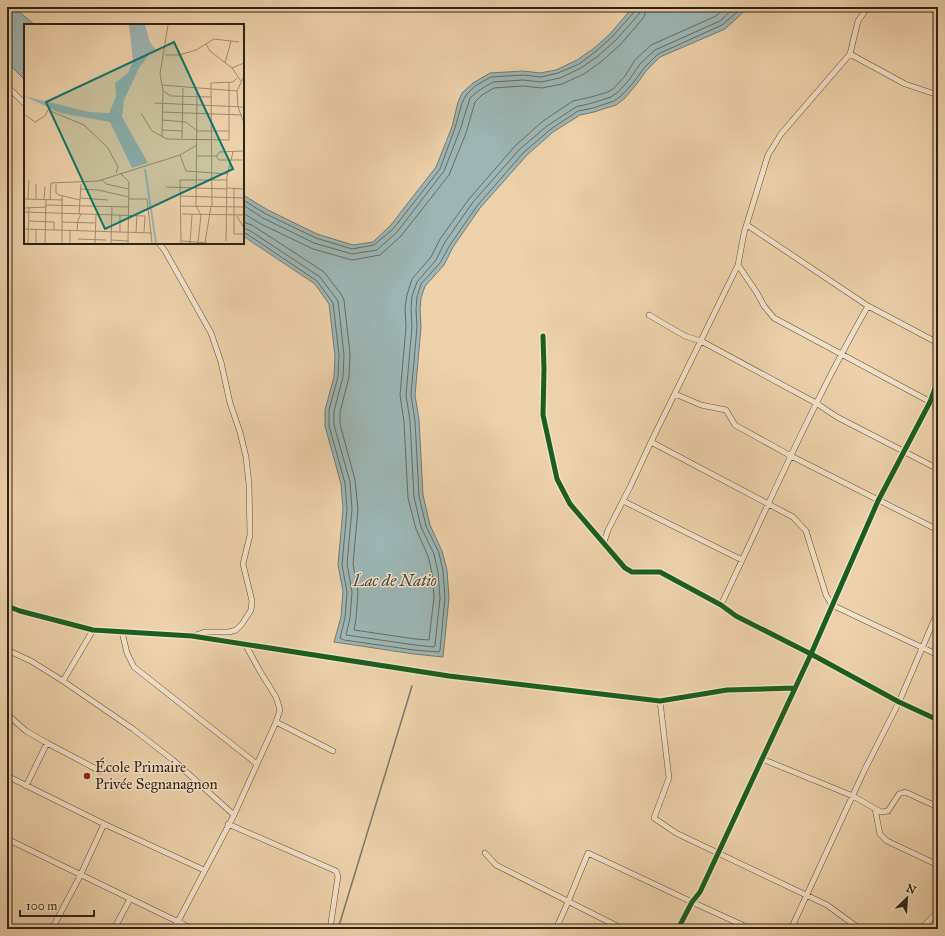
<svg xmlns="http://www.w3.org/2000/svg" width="945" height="936" font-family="'IM FELL Great Primer',serif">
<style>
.water{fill:#9db5b4;stroke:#717b74}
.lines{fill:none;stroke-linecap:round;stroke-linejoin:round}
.shore{stroke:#666c64;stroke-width:1}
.stream{stroke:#717b74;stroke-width:1.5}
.minor-casing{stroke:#5f4e3a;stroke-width:6}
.minor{stroke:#f3e1c8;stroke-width:5}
.cycleway-casing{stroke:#f3e1c8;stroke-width:8}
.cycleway{stroke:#1b5e20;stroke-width:5}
.poi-dot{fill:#8f2418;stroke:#f3e1c8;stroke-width:1.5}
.labels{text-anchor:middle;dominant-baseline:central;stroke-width:3;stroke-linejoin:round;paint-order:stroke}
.poi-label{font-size:15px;fill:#302315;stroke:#f3e1c8;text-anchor:start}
.water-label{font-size:16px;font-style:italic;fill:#4b483d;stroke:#f3e1c8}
.inset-river{fill:none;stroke:#9db5b4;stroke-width:2}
.inset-road{fill:none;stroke:#a18b6e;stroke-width:1}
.view{fill:#0f766e;fill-opacity:0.15;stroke:#0f766e;stroke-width:2}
.inset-edge{fill:none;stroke:#302315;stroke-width:2}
</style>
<rect width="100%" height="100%" fill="#ecd1aa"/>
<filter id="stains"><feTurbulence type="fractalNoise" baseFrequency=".005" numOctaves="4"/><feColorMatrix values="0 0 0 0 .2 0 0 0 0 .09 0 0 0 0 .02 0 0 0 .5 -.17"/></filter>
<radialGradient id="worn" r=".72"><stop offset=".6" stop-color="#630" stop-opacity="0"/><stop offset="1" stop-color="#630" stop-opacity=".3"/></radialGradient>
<path class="water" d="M7 7H13L35 25H25V80L7 62Z
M633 7H749L725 29 660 57 646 71 636 85 624 99 616 105 594 112 580 115 553 132 527 155 480 208 453 247 444 265 425 286 421 298 420 309 421 327 415 395 419 420 423 495 430 525 442 551 447 570 449 598 443 657 414 654 334 642 341 617 343 591 338 565 343 509 341 484 325 426V410L334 377 335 356 329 304 315 284 243 236V195L268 210 317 234 353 245 373 242 390 226 436 167 452 127 458 102 462 93 473 83 490 73 523 71 540 73 556 70 577 60 593 49 610 34Z"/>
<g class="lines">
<path class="shore" d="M243 200 266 214 316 238 352 249 374 245 393 229 440 169 455 128 462 103 466 95 475 86 491 77 523 75 541 77 558 73 579 64 595 52 612 37 635 11 636 7
M243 205 263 218 314 243 352 254 377 250 397 232 444 171 460 130 470 98 478 91 493 82 523 80 541 82 560 78 581 68 598 56 616 40 639 14 641 7
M243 213 261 224 313 249 352 260 380 255 401 236 449 175 466 133 475 102 482 95 494 88 523 86 542 88 562 84 584 74 602 61 621 44 644 17 647 7
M243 222 252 225 324 272 341 294 344 300 350 354 349 377 340 412V424L355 480 358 509 353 564 358 592 356 619 354 630 415 639 429 640 434 597 432 573 428 556 416 529 408 498 404 422 400 395 406 327 405 308 407 295 412 279 431 257 440 239 469 199 516 145 543 121 573 101 591 97 608 92 614 88 625 76 635 60 651 45 716 16 726 7
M243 228 249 230 320 277 338 301 344 355 343 377 334 411V425L350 482 352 509 347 564 352 592 350 618 346 635 415 645 434 647 435 645 440 598 438 572 434 554 421 527 414 497 410 421 406 395 412 327 411 308 412 296 417 282 436 260 445 242 473 202 520 149 547 126 576 107 592 103 611 97 618 92 629 80 640 64 655 50 720 21 735 7
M243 233 247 234 317 281 333 303 339 355 338 377 329 410V426L345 483 347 509 342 565 347 592 345 618 340 638 344 640 414 650 439 652 440 650 445 598 443 571 439 553 426 526 419 496 415 421 411 395 417 327 416 309 417 297 421 284 440 263 450 245 477 206 524 152 551 129 578 111 593 108 614 101 621 96 633 83 644 68 658 54 722 25 743 7"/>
<path class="stream" d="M338 929 412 686"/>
<g class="minor-casing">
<path id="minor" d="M850 54 905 84 938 95
M7 86 25 104
M747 225 868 306 938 343
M159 243 165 251 211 333 221 362 230 403 240 432 246 457 249 484 250 535 243 564 252 601 251 610 242 624 236 630 229 632H205L193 636
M738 265 757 293 764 306 774 318 938 406
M649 315 685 336 701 341 816 403 837 417 938 469
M543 336 544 369 543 415 557 479 570 504 625 568 632 572H660L721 605 736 616 811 654 899 702 938 720
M675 394 701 405 726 410 735 425 791 456 938 530
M651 442 793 517 806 531 826 595 832 605 938 655
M623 501 742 560
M604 542 608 530 630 487 651 442 738 265 744 233 768 155 781 134 850 54 858 21 868 7
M721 605C769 504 813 402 868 306
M7 606 20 611 93 630 192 636 449 676 660 701 727 690 795 688
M122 632 127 653 134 667 257 764
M7 650 31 661 63 681 133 729 173 760 234 815
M63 681 93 630
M660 701 669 778 654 818 676 833 827 905 860 929
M7 714 26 731 47 743 100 771
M276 722 333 751
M762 759 853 796 881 812 888 811 899 794 905 792 938 807
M7 776 104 824 204 870
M26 786 47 743
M875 809 880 834 887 841 938 865
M228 824 336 871 338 876 330 929
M7 839 193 929
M485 853 496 865 623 929
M52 929 80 876 104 824
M114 929 130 899
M174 929 234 815 276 722 280 710 276 697 261 673 245 644
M556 929 568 902 588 853 692 902 751 929
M678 929 692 902 700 892 811 654 878 501 930 402 938 380
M791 929 864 771 899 702 938 611
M921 929 938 911"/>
</g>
<use href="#minor" class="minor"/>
<g class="cycleway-casing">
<path id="cycleway" d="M543 336 544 369 543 415 557 479 570 504 625 568 632 572H660L721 605 736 616 811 654 899 702 938 720
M7 606 20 611 93 630 192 636 449 676 660 701 727 690 795 688
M678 929 692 902 700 892 811 654 878 501 930 402 938 380"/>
</g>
<use href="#cycleway" class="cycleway"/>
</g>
<circle class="poi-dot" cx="87" cy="776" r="4"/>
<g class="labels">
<g class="poi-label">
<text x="95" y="767">École Primaire<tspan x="95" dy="17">Privée Segnanagnon</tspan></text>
</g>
<g class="water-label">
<text x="395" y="580">Lac de Natio</text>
</g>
</g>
<g transform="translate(24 24)">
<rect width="220" height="220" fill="#ecd1aa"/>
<path d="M105 1H121L126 18 132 26 126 29 115 44 100 76 98 93 124 139 108 144 86 98 36 89 0 72 65 88 85 89 92 73 91 59 104 49 109 37Z" fill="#9db5b4"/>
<path class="inset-river" d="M121 145 132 219"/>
<path class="inset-road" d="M182 20 186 27 208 44 220 39M141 31H155L172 26 190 15 215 18M201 39 207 17M208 44 217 57M220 52 213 67 214 83 220 99M138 61 213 67M173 65 172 182 177 191 174 219M139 67 147 72 187 73M130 79 220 83M138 88 218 91M117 89 128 107 143 115 205 116V58M0 90 11 98 21 92 24 86 60 101 84 124 94 143 92 149M138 96 162 98 173 107H205M138 106 158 107M138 113 139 67 136 50 144 1M158 114 159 64M156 131 162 147 204 150M173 132H193L195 128 220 127M192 132 195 136H218M96 149 105 158 104 219M78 156 82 160 105 165M32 160V169L35 171 56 176M142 163 203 165M203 164 220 165M56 165 74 166 105 173M210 165V210H220M156 172 220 174M56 174 84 176M0 175 39 176M4 175 5 156M12 175V160M20 175 21 163M26 175 27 159 74 157 156 131 173 121M105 175H123L128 219M22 181 105 183M156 182 220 183M188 182 187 59 209 58 213 54M0 184 22 183M0 188 121 192 120 208M55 190 57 160M158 190 220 191M213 192 220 204M5 197 30 198V206M38 198 71 199M0 205 128 209M46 206V219M53 207 54 196 57 190M96 208V191M112 208 113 191M54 215 82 216M87 216 104 217M158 217 183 219M202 217 203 152 209 128M4 219 5 183M12 219V205M21 219 22 175M38 219V172M71 219 72 191M87 219 88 183M157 219 156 156H203M166 219 168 191M181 219 187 182"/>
<path class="view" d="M150 18 209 145 81 205 22 78Z"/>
<rect width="220" height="220" class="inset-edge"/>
</g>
<rect width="945" height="936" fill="none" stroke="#ecd1aa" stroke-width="24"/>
<rect x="8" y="8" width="929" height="920" fill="none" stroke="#302315" stroke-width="2"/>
<rect x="12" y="12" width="921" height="912" fill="none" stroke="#302315"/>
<g transform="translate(907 898) rotate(25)" stroke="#f3e1c8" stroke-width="3" paint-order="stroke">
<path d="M0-3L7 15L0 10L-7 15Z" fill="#302315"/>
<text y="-6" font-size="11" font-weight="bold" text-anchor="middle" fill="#302315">N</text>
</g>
<path d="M20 910v6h74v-6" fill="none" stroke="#302315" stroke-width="2"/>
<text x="26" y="910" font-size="12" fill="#302315" stroke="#f3e1c8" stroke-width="3" paint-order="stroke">100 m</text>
<rect width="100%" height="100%" filter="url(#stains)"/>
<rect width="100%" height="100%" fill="url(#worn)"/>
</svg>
